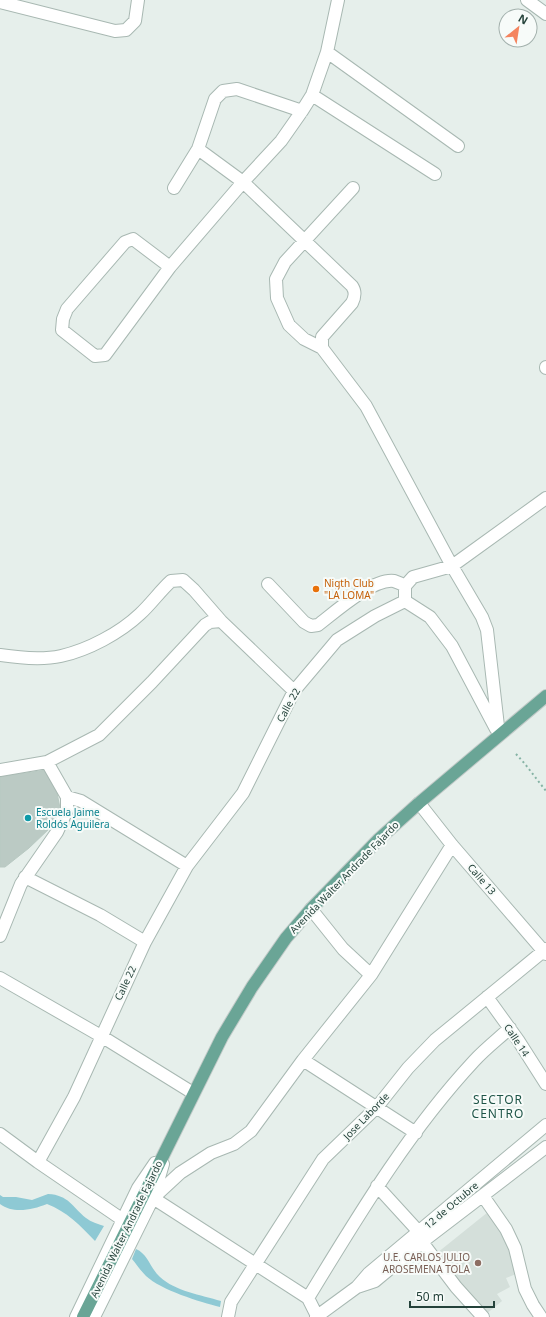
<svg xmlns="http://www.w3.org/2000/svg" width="546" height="1317" font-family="'Noto Sans',sans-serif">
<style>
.built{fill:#d4dfda}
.water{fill:#8ec9d4}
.building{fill:#bbcac4;stroke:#b8c9c2}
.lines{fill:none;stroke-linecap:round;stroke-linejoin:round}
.minor-casing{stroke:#a8b8b2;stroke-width:14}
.major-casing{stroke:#c2cac8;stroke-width:14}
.path{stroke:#86b3a5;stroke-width:2;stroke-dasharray:2 3;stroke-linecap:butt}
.minor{stroke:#fff;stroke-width:12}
.major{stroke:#6aa596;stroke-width:12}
.food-dot{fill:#e8710a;stroke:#f7fbf9;stroke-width:1.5}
.culture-dot{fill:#0f9aa8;stroke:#f7fbf9;stroke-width:1.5}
.education-dot{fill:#8d6e63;stroke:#f7fbf9;stroke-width:1.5}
.labels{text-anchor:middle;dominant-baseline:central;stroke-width:4;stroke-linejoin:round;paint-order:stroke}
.food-label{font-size:10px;fill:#c56008;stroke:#f7fbf9;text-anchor:start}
.street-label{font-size:10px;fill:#24423a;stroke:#f7fbf9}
.culture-label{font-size:10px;fill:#0d838f;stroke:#f7fbf9;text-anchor:start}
.education-label{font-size:10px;fill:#785e54;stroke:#f7fbf9;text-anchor:end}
.quarter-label{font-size:12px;letter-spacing:1px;fill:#1f5548;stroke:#f7fbf9}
</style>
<rect width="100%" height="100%" fill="#e6efeb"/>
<path class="built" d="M488 1212 504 1235 510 1249 516 1274 506 1278 510 1287 497 1294 502 1301 485 1315 437 1253Z"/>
<path class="water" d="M48 1194C69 1195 72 1207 86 1218 91 1222 98 1224 104 1226L95 1241C81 1226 66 1211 47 1204 32 1210 13 1214 0 1204V1195L3 1197H16L32 1200Z
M136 1249C148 1254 150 1268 160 1277 175 1291 201 1295 221 1301L220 1307C200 1302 161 1290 146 1276 141 1271 137 1265 132 1259Z"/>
<path class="building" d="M46 770 56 788 60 808 51 827 29 848 5 867H0V777Z"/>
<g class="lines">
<g class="minor-casing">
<path id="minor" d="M527 0 546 14
M0 2 115 31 126 30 135 21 138 0
M327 52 458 146
M312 95 435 174
M198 149 243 182 352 286C356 292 355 297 352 303L322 337V348L366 406 452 566 546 498
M174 188 198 149 215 99 223 91 237 89 302 111
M170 267 133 239 125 242 67 309 63 319 62 330 95 356 105 355 170 267 243 182 281 141 302 111 312 95 327 52 338 0
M322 348 304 339 289 325 277 298 276 279 285 262 353 188
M546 367V368
M268 584 304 622 311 626 318 625C335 612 373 578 394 581 397 582 402 584 405 586
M405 601 430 617 452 646 496 729
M0 655C20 658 42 660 61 656 88 650 120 633 140 614 151 604 160 591 171 581L183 580 194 590 221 621
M47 762 67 797 81 801 187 866
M0 770 47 762 99 735 152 682 205 625 210 622 221 621 294 691
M419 803 452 845 546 954
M25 877 100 915 145 942
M311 909 343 949 371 975 303 1060 251 1131 234 1144 211 1153 180 1173 153 1198 308 1298 317 1316
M0 936 21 884 57 832 67 810V797
M371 975 452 845
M0 978 101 1036 193 1093
M487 997 518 1040 546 1084
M303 1060 416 1133
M546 1125 369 1273 357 1287 375 1281 422 1242 546 1147
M0 1134 38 1162 123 1220
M38 1162 74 1097 145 942 187 866 243 793 294 691 337 640 375 616 405 601V586L413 577 452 566 482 617 487 630 499 735
M377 1186 419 1232 422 1242 456 1287 483 1317
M483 1196 506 1229 515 1248 525 1289 533 1305 541 1317
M308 1298C358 1216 408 1132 474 1061 485 1049 498 1039 510 1028
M76 1317 138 1188 155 1163
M94 1317 153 1198 163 1164
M228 1317 231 1302 323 1159 377 1107 408 1068 435 1040 546 949
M316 1317 357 1287"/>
</g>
<g class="major-casing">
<path id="major" d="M83 1317 222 1037 252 987 286 938 311 909 379 839 419 803 546 696"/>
</g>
<path class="path" d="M516 754 525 764 546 791"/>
<use href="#minor" class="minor"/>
<use href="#major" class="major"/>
</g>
<circle class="food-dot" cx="316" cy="589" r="4"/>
<circle class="culture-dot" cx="28" cy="818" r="4"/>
<circle class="education-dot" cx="478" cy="1263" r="4"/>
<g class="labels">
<g class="food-label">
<text x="324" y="583">Nigth Club<tspan x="324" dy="12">"LA LOMA"</tspan></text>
</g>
<g class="street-label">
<text transform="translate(288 705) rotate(-61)">Calle 22</text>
<text transform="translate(344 877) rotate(-46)">Avenida Walter Andrade Fajardo</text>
<text transform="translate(482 879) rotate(49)">Calle 13</text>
<text transform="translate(125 983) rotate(-65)">Calle 22</text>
<text transform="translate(517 1040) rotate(56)">Calle 14</text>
<text transform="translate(366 1116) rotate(-46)">Jose Laborde</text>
<text transform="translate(451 1205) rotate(-40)">12 de Octubre</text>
<text transform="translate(126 1229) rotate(-64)">Avenida Walter Andrade Fajardo</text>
</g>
<g class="culture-label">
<text x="36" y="812">Escuela Jaime<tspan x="36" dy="12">Roldós Aguilera</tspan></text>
</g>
<g class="education-label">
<text x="470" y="1257">U.E. CARLOS JULIO<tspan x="470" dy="12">AROSEMENA TOLA</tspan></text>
</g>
<g class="quarter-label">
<text x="498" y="1099">SECTOR<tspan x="498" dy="14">CENTRO</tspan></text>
</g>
</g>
<g transform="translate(518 28) rotate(30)"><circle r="19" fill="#f7fbf9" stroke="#a3b1ad"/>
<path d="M0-3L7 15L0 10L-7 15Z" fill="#f4845f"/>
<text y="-6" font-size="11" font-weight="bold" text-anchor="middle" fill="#24423a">N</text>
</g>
<path d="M410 1301v6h84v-6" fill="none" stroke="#24423a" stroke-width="2"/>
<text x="416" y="1301" font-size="12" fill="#24423a" stroke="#f7fbf9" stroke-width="3" paint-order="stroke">50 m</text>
</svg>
